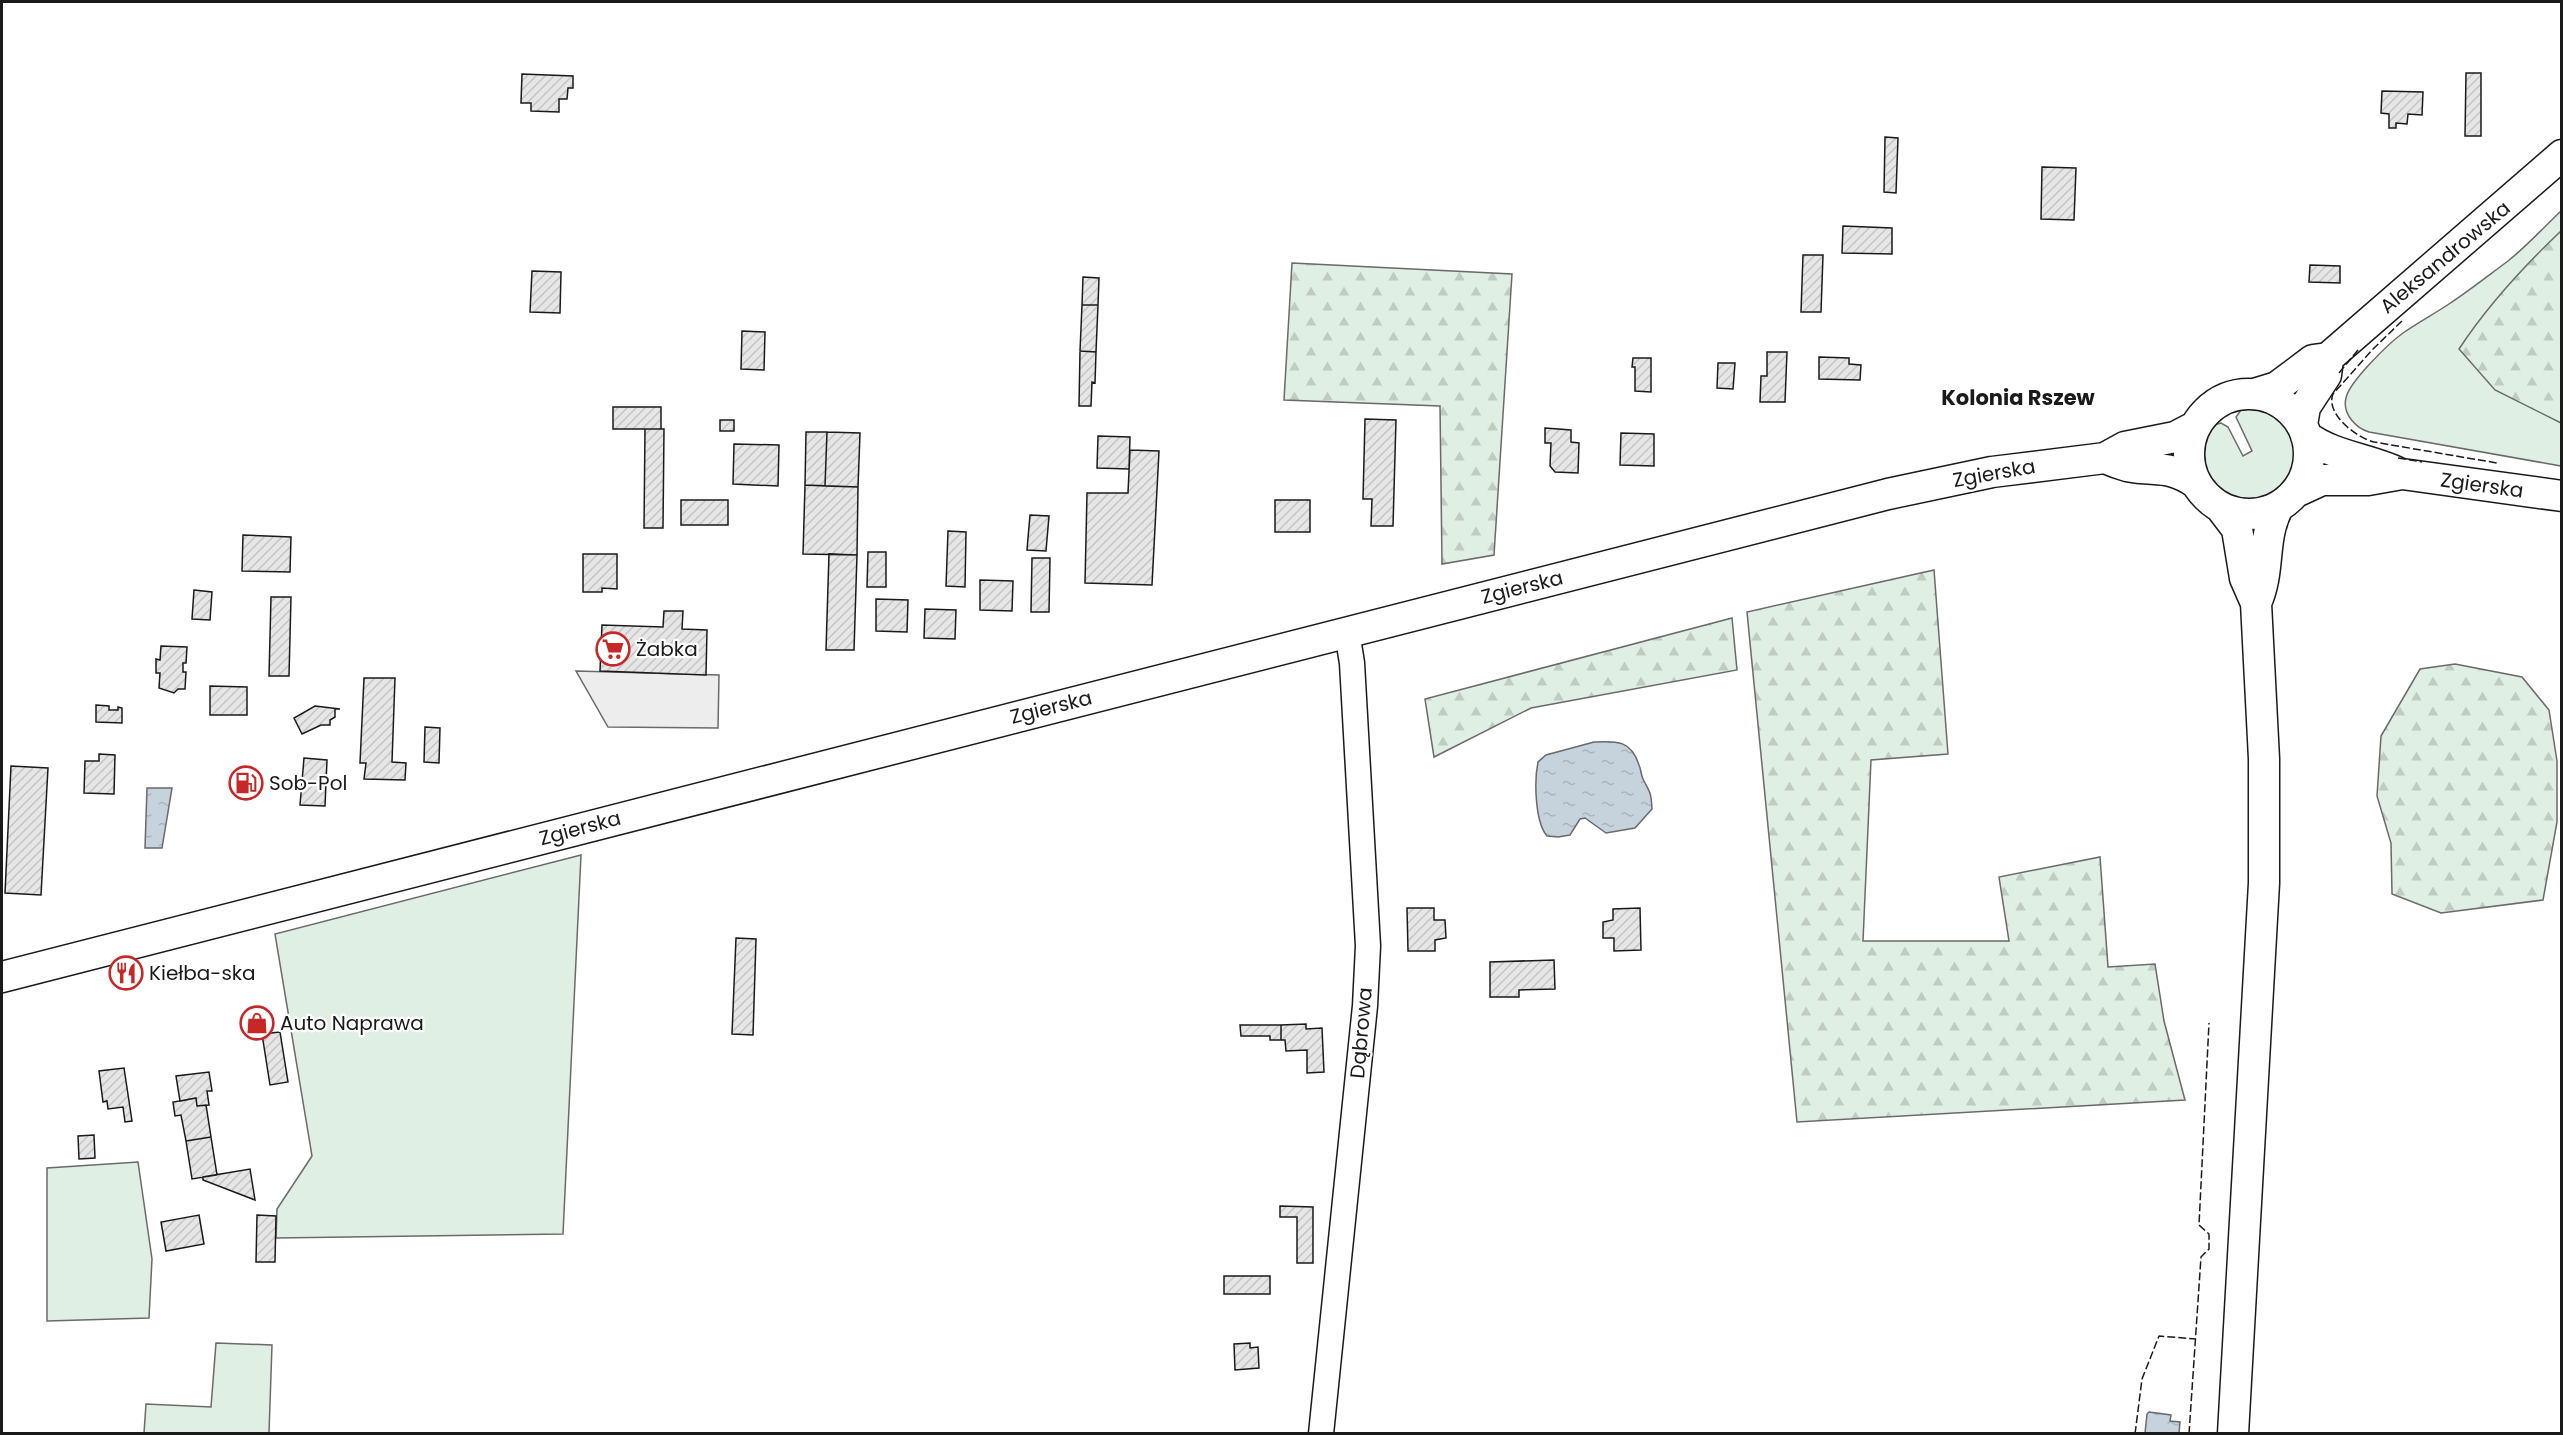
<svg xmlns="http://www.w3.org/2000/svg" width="2563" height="1435" font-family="Poppins,sans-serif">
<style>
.green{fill:#e0efe3;stroke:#6a6a6a;stroke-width:1.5}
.forest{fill:url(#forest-firs);stroke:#6a6a6a;stroke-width:1.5}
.parking{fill:#ededed;stroke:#6a6a6a;stroke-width:1.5}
.water{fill:url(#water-ripples);stroke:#6a6a6a;stroke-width:1.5}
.building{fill:url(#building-hatch);stroke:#1a1a1a;stroke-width:1.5}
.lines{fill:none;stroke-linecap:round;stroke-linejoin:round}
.minor-casing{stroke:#1a1a1a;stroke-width:27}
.major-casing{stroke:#1a1a1a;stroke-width:33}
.minor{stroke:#fff;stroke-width:24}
.major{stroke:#fff;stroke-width:30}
.fence{stroke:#1a1a1a;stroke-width:1.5;stroke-dasharray:8 3;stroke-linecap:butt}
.labels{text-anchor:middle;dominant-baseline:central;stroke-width:4.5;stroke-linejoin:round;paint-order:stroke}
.street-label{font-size:20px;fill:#1a1a1a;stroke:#fff}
.poi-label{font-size:20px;fill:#1a1a1a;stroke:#fff;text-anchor:start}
.neighbourhood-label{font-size:21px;font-weight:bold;fill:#1a1a1a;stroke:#fff}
</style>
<defs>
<pattern id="forest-firs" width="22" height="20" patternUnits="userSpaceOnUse" patternTransform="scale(1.5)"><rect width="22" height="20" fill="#e0efe3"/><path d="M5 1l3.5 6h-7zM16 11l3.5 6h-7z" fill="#c0ccc2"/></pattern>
<pattern id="water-ripples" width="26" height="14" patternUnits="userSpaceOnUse" patternTransform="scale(1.5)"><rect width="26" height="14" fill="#c6d2dc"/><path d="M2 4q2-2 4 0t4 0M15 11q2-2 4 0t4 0" fill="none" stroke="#aab4bc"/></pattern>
<pattern id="building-hatch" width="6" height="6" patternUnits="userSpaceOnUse" patternTransform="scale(1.5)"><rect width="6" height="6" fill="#e6e6e6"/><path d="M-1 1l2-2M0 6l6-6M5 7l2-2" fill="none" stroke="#c5c5c5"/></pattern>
</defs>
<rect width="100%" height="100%" fill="#fff"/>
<path class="green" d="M2561 211V466L2369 432C2356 428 2342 414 2346 398 2349 382 2389 343 2403 333 2417 323 2434 314 2449 304 2469 291 2489 275 2508 261 2527 246 2544 227 2561 211Z
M2246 408C2305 408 2315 490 2258 501 2202 511 2184 429 2221 423L2228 427 2243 456 2252 451 2236 417 2241 410Z
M581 855 563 1234 276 1238 277 1209 312 1156 275 934Z
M138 1162 152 1259 149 1318 47 1321V1168Z
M216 1343 272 1345 269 1433H144L146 1404 211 1407Z"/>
<path class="forest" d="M2561 231V423L2495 390 2459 349C2488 305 2523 267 2561 231Z
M1292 263 1512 274 1494 555 1442 564 1440 406 1284 400Z
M1934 570 1948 754 1871 760 1863 941H2009L1999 877 2100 857 2108 967 2155 964 2164 1021 2185 1100 1797 1122 1747 612Z
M1732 618 1737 670 1531 708 1434 757 1425 699Z
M2455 664 2522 677 2549 710 2557 761V822L2543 900 2441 913 2392 894 2391 843 2377 796 2381 736 2420 669Z"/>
<path class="parking" d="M576 671 719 675 718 728 608 727Z"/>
<path class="water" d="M1594 742C1617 741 1631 740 1639 765 1641 769 1641 775 1643 779 1650 793 1651 791 1652 809L1635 828 1606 833 1585 818 1580 819 1570 835 1558 837 1547 836C1535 822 1534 781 1538 762L1546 755Z
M147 788H172L162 848H145Z
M2149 1412 2171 1415 2170 1421 2180 1422 2179 1433H2145L2147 1414Z"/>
<path class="building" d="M2466 73H2481V136H2465Z
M522 74 573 76V88H568L567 99H559V112L531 111V103H521Z
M2382 91 2423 92 2422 115 2408 114 2407 124 2396 123V128H2389V114L2381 113Z
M1885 137 1898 138 1896 193 1884 192Z
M2042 167 2076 168 2074 220 2041 219Z
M1843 226 1892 228V254L1842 253Z
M1803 255H1823L1821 312H1801Z
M2310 265 2340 266V283L2309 282Z
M532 271 561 272 560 313 530 312Z
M1083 277 1099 278 1098 305H1082Z
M1082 305H1098L1096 352 1080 351Z
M742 331 765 332 764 370 741 369Z
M1080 351 1096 352 1095 383 1092 382 1091 406H1079Z
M1767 352H1787L1785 402H1760L1761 376H1767Z
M1819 357 1849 358V364L1861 365 1860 380 1819 379Z
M1633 358H1651V392L1635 391V367H1632Z
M1718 363H1735L1733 389 1717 388Z
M613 407H661V429H613Z
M1365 419 1396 420 1393 526H1371L1372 499H1363Z
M720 420H734V431H720Z
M1545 428 1571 430V442L1579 443 1578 473 1555 472 1550 466 1551 443H1545Z
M645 429H664L663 528H644Z
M806 432H827L825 486 805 485Z
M827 432 860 433 858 487 825 486Z
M1621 433 1654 434V466L1620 465Z
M1098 436 1130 437 1129 469 1097 468Z
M734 444 779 445 778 486 733 484Z
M1130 450 1159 451 1152 585 1085 583 1087 493H1128Z
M805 485 858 487 857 555 803 554Z
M681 500H728V525H681Z
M1275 500H1310V532H1275Z
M1030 515 1049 516 1046 551 1027 550Z
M948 531 966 532 965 587 946 586Z
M243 535 291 537 290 572 242 571Z
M868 552H886V587H867Z
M583 554H617V589L602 588V592H583Z
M829 554 857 555 854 650H826Z
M1032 558H1050L1049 612H1031Z
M980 580 1013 581 1012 611 980 610Z
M194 590 212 592 210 620 192 619Z
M271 597H291L289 676H269Z
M876 599 908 600 907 632 876 631Z
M925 609 956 610 955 639 924 638Z
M664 611H683L682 629 707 630 706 675 600 671 602 625 663 627Z
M161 646 187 647 186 663H183V672H186L185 689H178L174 693 159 688 160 673H156V659L160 660Z
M364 678H395L392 762 406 763 405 780 364 779 366 763H360Z
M210 686 247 687V715H210Z
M96 705 109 706V710H118V707L122 708V723L96 722Z
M315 706 340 709H335V717L330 720V725H321L302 734 294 718Z
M425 727 440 728 439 763 424 762Z
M99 754 115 755 114 794 84 793 85 761H99Z
M304 758 327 760 325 806 300 805Z
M11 766 48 768 41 895 5 893Z
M1407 908H1434V920H1445L1446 938 1435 940V951H1408Z
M1640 908 1641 950 1614 951V938H1603V922L1613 920V909Z
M736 938 756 939 753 1035 732 1034Z
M1554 960 1555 989 1519 990V997H1490V962Z
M1306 1024V1029L1322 1028 1324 1072 1307 1073V1050L1286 1051 1285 1040H1281V1025Z
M1240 1025H1281V1040H1270V1036H1241Z
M280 1032 288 1082 270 1085 262 1034Z
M124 1068 132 1121 125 1122 123 1107 108 1109 107 1101 103 1102 99 1071Z
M209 1072 212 1091H207L209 1105 197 1106 196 1098 180 1101 176 1076Z
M196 1098 197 1106 206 1105 211 1137 186 1141 181 1115 175 1116 173 1102Z
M94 1135 95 1158 79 1159 78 1136Z
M211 1137 217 1175 192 1179 186 1141Z
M250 1169 255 1200 203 1180V1177Z
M1280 1206 1313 1207V1263H1297V1217H1280Z
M199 1215 204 1244 166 1251 161 1222Z
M257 1215 276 1216 275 1262H256Z
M1224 1276H1270V1294H1224Z
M1250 1343V1348L1258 1347 1259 1368 1235 1370 1234 1344Z"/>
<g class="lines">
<g class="minor-casing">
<path id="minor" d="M1321 1434 1365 1006 1368 946 1352 663 1347 632"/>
</g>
<g class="major-casing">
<path id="major" d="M2189 454a60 60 0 1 1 120 0a60 60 0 1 1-120 0Z
M2254 394 2277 387 2313 360 2328 358 2562 155
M2302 425 2305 407 2326 375 2328 358
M2306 436C2334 457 2368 458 2399 473
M2105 458C2112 461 2120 464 2127 466 2157 472 2168 464 2196 483
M2296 492 2322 480H2368L2402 474 2562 496
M2221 508 2237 529 2245 578 2256 603 2264 759V883L2233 1434
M2256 603C2271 569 2261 541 2278 507
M2 977 1888 494 1992 472 2105 458 2125 447 2175 437 2196 426"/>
</g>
<use href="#minor" class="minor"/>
<use href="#major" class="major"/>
<path class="fence" d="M2402 321 2372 350 2333 394C2325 414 2357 438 2374 442L2497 463
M2339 373 2358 350
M2398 458 2422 462
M2135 1434 2142 1379 2159 1336 2196 1339
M2189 1434 2201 1257 2209 1249V1234L2199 1225 2209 1023"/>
</g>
<defs>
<g id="supermarket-ring" transform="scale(1.725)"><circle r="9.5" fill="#fff" stroke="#c62828" stroke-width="1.5"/><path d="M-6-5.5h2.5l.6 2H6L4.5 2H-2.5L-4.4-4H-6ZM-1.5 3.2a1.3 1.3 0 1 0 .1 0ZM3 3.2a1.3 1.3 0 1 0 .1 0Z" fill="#c62828"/></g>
<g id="fuel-ring" transform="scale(1.725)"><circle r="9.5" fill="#fff" stroke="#c62828" stroke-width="1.5"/><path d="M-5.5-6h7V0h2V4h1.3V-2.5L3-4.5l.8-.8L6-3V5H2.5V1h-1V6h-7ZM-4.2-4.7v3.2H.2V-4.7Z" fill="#c62828"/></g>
<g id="restaurant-ring" transform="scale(1.725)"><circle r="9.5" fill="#fff" stroke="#c62828" stroke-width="1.5"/><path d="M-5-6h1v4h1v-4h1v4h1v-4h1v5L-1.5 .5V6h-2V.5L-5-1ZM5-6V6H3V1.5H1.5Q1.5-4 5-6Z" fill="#c62828"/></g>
<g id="shop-ring" transform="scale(1.725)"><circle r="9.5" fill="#fff" stroke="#c62828" stroke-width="1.5"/><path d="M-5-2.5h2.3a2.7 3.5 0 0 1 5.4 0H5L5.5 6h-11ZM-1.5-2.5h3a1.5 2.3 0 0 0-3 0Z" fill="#c62828"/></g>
</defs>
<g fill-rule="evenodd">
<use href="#supermarket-ring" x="613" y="649"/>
<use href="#fuel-ring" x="246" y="783"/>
<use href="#restaurant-ring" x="126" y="973"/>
<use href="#shop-ring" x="257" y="1023"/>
</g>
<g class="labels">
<g class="street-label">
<text transform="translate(2445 257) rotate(-40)">Aleksandrowska</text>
<text transform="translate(1994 473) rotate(-10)">Zgierska</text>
<text transform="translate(2482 485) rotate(8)">Zgierska</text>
<text transform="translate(1522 587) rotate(-14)">Zgierska</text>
<text transform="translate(1051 707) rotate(-14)">Zgierska</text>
<text transform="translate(580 828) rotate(-15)">Zgierska</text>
<text transform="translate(1361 1033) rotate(-85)">Dąbrowa</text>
</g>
<g class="poi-label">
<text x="636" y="649">Żabka</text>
<text x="269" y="783">Sob-Pol</text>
<text x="149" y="973">Kiełba-ska</text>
<text x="280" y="1023">Auto Naprawa</text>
</g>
<g class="neighbourhood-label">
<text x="2018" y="397">Kolonia Rszew</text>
</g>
</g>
<rect width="2563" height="1435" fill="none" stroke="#1a1a1a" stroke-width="6"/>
</svg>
